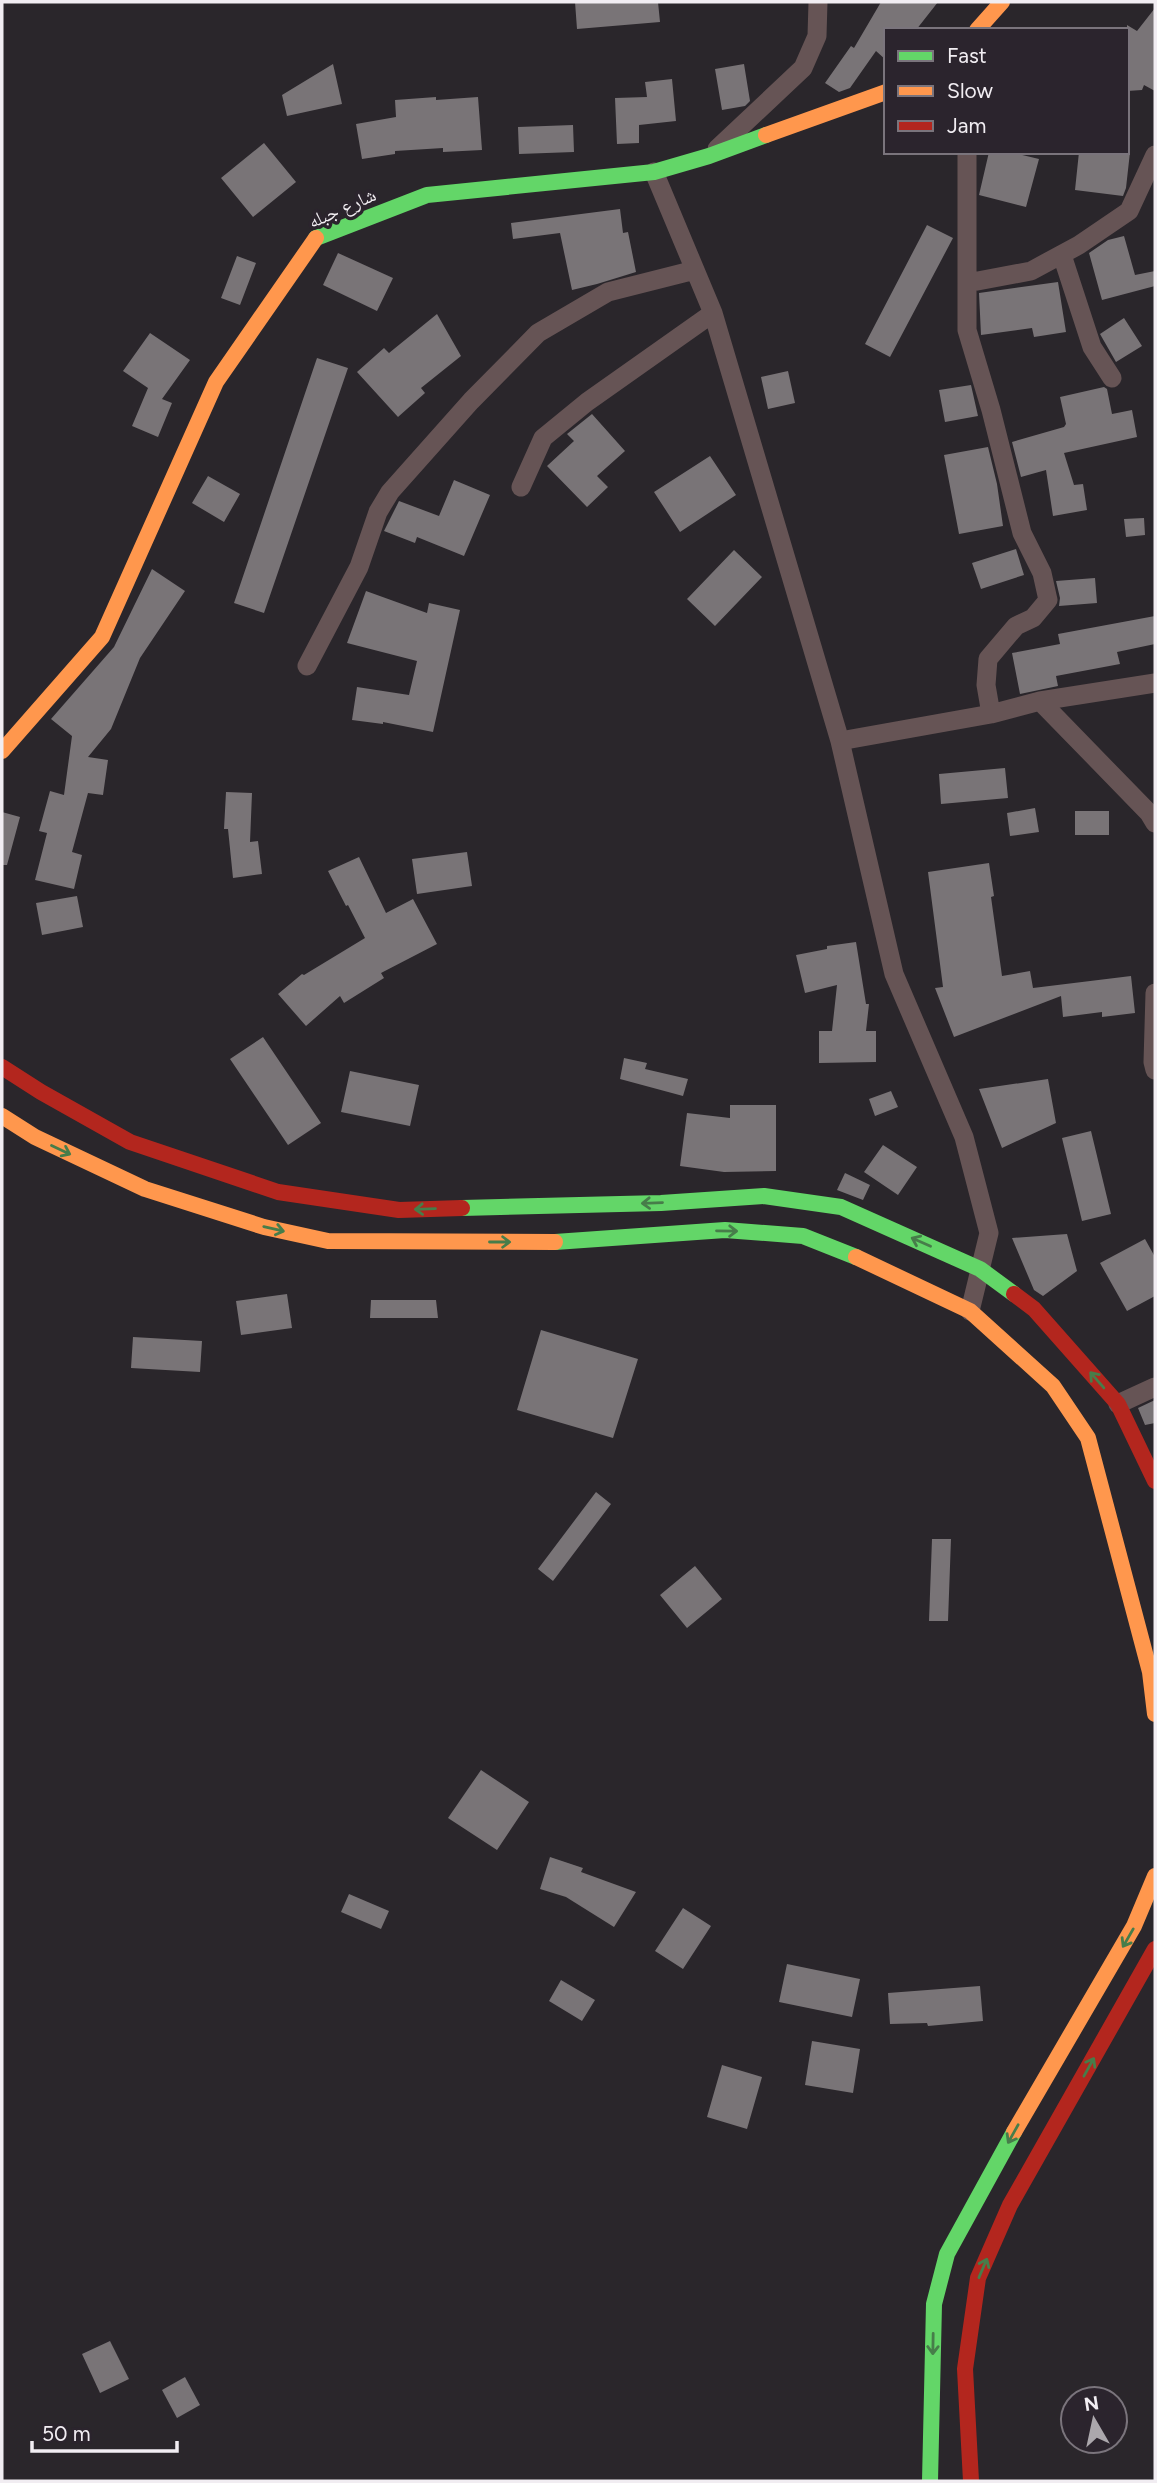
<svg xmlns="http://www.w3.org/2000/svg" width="1157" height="2483" font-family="Figtree,'Noto Naskh Arabic',sans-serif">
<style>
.building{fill:#797477}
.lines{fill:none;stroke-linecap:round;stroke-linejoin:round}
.street{stroke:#665455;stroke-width:19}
.fast{stroke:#63d668;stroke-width:16}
.slow{stroke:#ff974d;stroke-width:16}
.jam{stroke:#b3261e;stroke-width:16}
.oneway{stroke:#477d4a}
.labels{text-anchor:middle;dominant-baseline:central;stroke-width:7;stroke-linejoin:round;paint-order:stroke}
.street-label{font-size:19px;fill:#f1edf2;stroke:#2b242d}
</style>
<rect width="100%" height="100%" fill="#2a262b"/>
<path class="building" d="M575 2H658L660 22 577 29Z
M881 2H938L916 30H886V60L876 51 850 88 839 92 825 83 851 46 854 48Z
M1155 8V91L1144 85 1142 90 1127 91V25L1137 31Z
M333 64 342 104 287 116 282 95Z
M744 64 750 101 745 106 722 110 715 69Z
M672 79 676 121 639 125V143L617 144 615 98 647 97 645 82Z
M436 97V100L478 97 482 150 443 152V148L395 151V154L362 159 356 124 396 117 395 100Z
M573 125 574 152 519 154 518 127Z
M264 143 296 182 253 217 221 178Z
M989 152H1010L1039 159 1026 207 979 195Z
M1079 152H1130L1126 188 1123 196 1075 190Z
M620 209 623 233 628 232 636 272 597 284 572 290 560 233 513 239 511 223Z
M927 225 953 238 890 357 865 344Z
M1124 236 1135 275 1155 271V286L1102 300 1089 253 1108 240Z
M338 253 393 278 377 311 323 285Z
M237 256 256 263 240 305 221 298Z
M1058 282 1066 332 1034 337 1032 328 981 335 979 293Z
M437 314 461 356 421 388 425 393 398 417 357 372 384 348 389 353Z
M1124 318 1142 346 1116 362 1100 334Z
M150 333 190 360 162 399 172 403 158 437 132 426 148 388 123 371Z
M317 358 348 368 264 613 234 603Z
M788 371 795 403 768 409 761 377Z
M971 385 978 416 945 422 939 390Z
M1104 387 1107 389 1112 414 1132 410 1137 437 1064 453 1074 485 1083 484 1087 510 1053 516 1046 470 1021 477 1012 442 1064 427 1066 424 1060 397Z
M592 414 625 451 597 476 608 487 587 507 547 466 574 441 567 434Z
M988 447 997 484 1003 526 959 534 944 455Z
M710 456 736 495 680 532 654 492Z
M208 476 240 494 224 522 192 503Z
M454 480 490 495 464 556 417 537 415 543 384 531 399 501 439 516Z
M1144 518 1145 535 1126 537 1124 519Z
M1016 549 1024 575 981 589 972 563Z
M734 550 762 577 715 626 687 599Z
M152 569 185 591 140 658 111 729 88 757 108 760 103 795 88 793 72 852 82 855 74 889 35 880 47 833 39 831 50 791 64 795 72 736 51 719 114 647Z
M1095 578 1097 603 1059 606 1060 598 1056 581Z
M366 591 427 613 429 603 460 610 433 732 383 722V724L352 720 357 687 409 695 417 661 347 643Z
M1155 616V644L1117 652 1120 664 1056 676 1058 686 1020 694 1012 653 1060 644 1058 634Z
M1005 768 1008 798 941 804 939 774Z
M226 792 252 793 250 842 258 841 262 874 233 878 228 829H224Z
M1035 808 1039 832 1010 836 1007 813Z
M1075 811H1109V835H1075Z
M2 812 20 817 7 865H2Z
M467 852 472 886 417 894 412 859Z
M359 857 386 913 413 899 437 944 381 973 384 978 344 1003 340 996 306 1026 278 994 302 974 304 975 365 938 348 905 346 906 328 871Z
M989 863 994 896 991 897 1002 976 1030 971 1033 988 1131 976 1135 1013 1102 1017V1012L1063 1017 1061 996 954 1037 935 988 943 987 928 872Z
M77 896 83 927 42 935 36 903Z
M856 942 866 1004H869L866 1031H876V1062L819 1063V1031H832L837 985 805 993 796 955 827 949V946Z
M263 1037 321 1123 288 1145 230 1059Z
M624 1058 647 1063 645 1069 688 1079 683 1096 620 1079Z
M350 1071 419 1085 410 1126 341 1112Z
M1048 1079 1056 1123 1002 1148 979 1089Z
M891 1091 898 1107 875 1116 869 1099Z
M730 1105H776V1171L724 1172 680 1166 687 1113 730 1118Z
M1091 1131 1111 1214 1082 1221 1062 1138Z
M883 1145 917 1167 898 1195 864 1172Z
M845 1173 870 1185 863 1200 837 1190Z
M1067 1234 1077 1271 1043 1296 1034 1290 1012 1238Z
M1145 1239 1155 1257V1296L1127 1311 1100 1263Z
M287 1294 292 1328 241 1335 236 1301Z
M371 1300H436L438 1318H370Z
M541 1330 638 1359 613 1438 517 1410Z
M133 1337 202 1341 200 1372 131 1368Z
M1155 1400V1423L1145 1425 1138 1408Z
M596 1492 611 1504 553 1581 538 1569Z
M932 1539H951L948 1621H929Z
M695 1566 722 1599 687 1628 660 1595Z
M481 1770 529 1802 497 1850 448 1818Z
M550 1857 583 1868 581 1872 636 1892 614 1927 566 1897 540 1889Z
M349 1894 389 1911 381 1929 341 1912Z
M683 1908 711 1926 683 1969 655 1951Z
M787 1964 860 1979 852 2017 779 2002Z
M561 1980 595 2000 582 2021 549 2001Z
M980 1986 983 2021 928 2026 927 2023 890 2024 888 1993Z
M812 2041 860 2049 853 2093 805 2085Z
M722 2065 762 2077 747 2129 707 2117Z
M110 2341 129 2379 100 2393 82 2354Z
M185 2377 200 2405 177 2418 162 2390Z"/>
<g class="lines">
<path class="street" d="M717 149 803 68 817 36 818 2
M967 152V330L991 410 1022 533 1042 573 1048 600 1033 618 1016 626 988 659 986 685 991 714
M654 172 713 313 840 741 894 974 964 1137 989 1233 970 1311
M1062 255 1092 347 1112 378
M967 283 1031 271 1079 245 1129 211 1155 155
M521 487 543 438 587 402 713 313
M307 666 359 567 378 512 390 492 471 401 538 333 608 292 695 270
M1040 701 1149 813 1155 823
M840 741 991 714 1040 701 1155 683
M1155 993 1153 1062 1155 1070
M1118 1404 1155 1387"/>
<path class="fast" d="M316 238 427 195 654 172 709 156 766 135
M462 1208 661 1203 764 1196 841 1207 980 1269 1014 1294
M555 1242 725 1230 803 1236 856 1257
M930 2481 934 2304 947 2254 1014 2132"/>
<path class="slow" d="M977 30 1002 2
M766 135 886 92
M2 751 102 637 216 382 316 238
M2 1116 35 1137 145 1189 264 1227 328 1241 555 1242
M856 1257 970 1311 1053 1386 1088 1438 1150 1672 1155 1714
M1014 2132 1134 1926 1155 1876"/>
<path class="jam" d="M2 1067 41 1092 130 1142 278 1192 399 1210 462 1208
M1014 1294 1034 1309 1118 1404 1155 1481
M971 2481 965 2369 978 2278 1010 2205 1155 1949"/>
</g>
<defs><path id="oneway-shaft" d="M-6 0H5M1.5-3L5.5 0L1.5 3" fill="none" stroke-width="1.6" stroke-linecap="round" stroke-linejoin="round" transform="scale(1.75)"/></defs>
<g class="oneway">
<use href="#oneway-shaft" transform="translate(61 1150) rotate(25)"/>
<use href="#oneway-shaft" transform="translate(652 1203) rotate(178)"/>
<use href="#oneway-shaft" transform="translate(425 1209) rotate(178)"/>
<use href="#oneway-shaft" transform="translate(274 1229) rotate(13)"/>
<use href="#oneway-shaft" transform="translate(727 1231) rotate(1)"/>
<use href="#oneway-shaft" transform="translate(500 1242)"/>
<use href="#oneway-shaft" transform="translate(921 1242) rotate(-156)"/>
<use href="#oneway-shaft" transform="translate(1097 1380) rotate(-131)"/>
<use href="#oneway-shaft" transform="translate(1128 1938) rotate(120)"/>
<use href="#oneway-shaft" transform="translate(1089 2067) rotate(-61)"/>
<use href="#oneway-shaft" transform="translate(1013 2134) rotate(119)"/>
<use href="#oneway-shaft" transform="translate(983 2268) rotate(-67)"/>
<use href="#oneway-shaft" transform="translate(933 2344) rotate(91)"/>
</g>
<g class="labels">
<g class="street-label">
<text transform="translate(342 208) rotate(-24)">شارع جبله</text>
</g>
</g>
<rect width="1157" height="2483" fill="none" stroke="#f1edf2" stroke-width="7"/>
<rect x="884" y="28" width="245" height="126" fill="#2b242d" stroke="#7a747c" stroke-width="2"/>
<rect x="898" y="51" width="35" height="10" fill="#63d668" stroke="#7a747c" stroke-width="2"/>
<text x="947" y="63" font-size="21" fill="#f1edf2">Fast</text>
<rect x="898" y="86" width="35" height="10" fill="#ff974d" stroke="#7a747c" stroke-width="2"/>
<text x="947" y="98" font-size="21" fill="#f1edf2">Slow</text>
<rect x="898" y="121" width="35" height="10" fill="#b3261e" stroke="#7a747c" stroke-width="2"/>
<text x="947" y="133" font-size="21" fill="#f1edf2">Jam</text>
<g transform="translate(1094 2420) rotate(351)"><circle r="33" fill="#2b242d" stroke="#7a747c" stroke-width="2"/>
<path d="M0-5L12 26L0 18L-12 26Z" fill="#aba7ac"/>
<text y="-10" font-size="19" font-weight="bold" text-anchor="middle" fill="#f1edf2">N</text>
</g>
<path d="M32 2441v10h145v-10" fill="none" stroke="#f1edf2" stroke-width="3.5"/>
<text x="42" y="2441" font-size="21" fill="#f1edf2" stroke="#2b242d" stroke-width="5" paint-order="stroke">50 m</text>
</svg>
